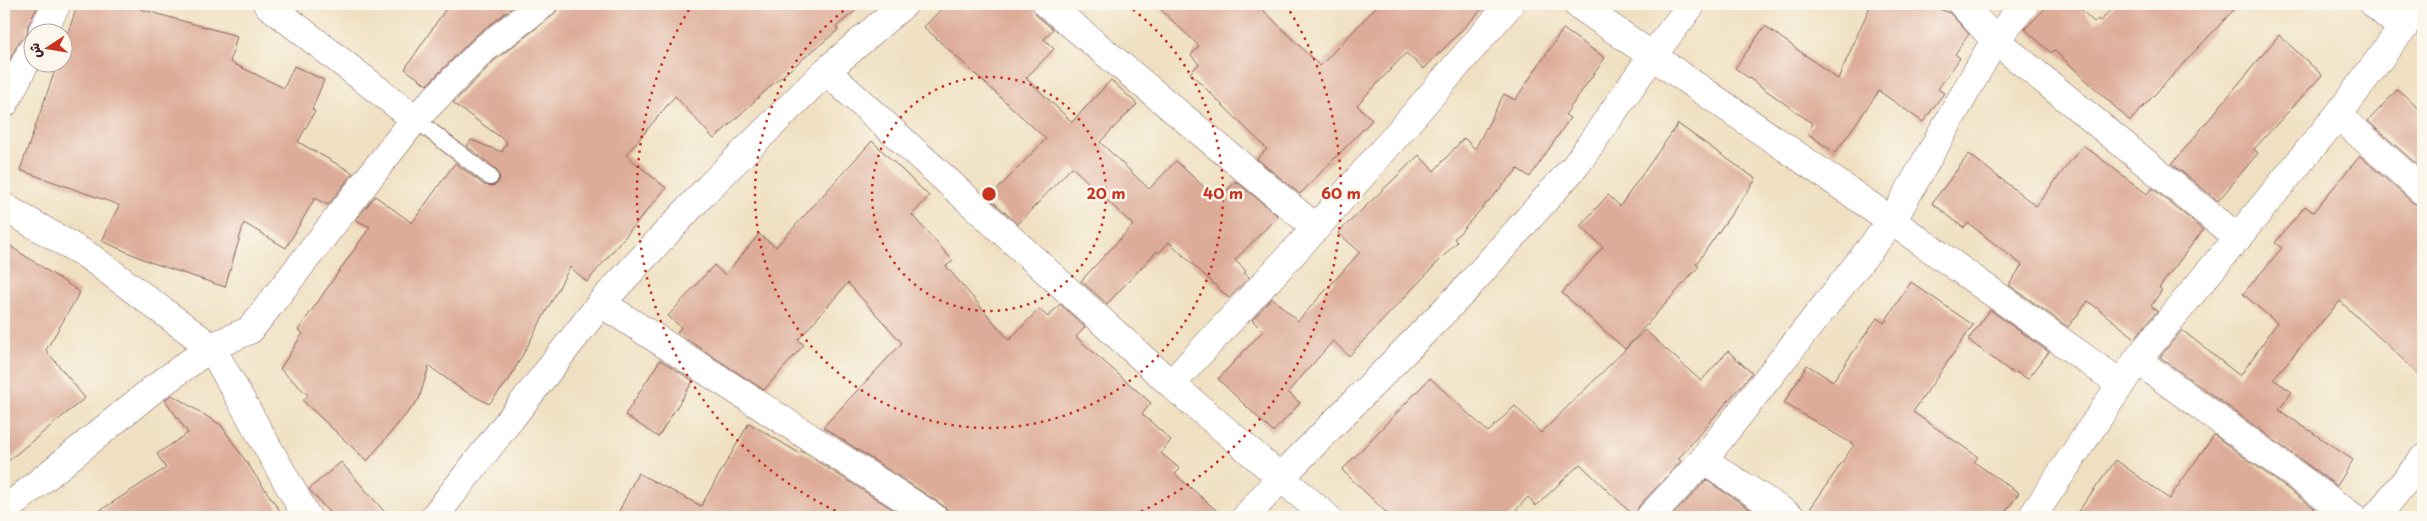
<svg xmlns="http://www.w3.org/2000/svg" width="2427" height="521" font-family="'Playpen Sans','Playpen Sans Arabic',sans-serif">
<style>
.building{fill:#ddac98}
.lines{fill:none;stroke-linecap:round;stroke-linejoin:round}
.lane-casing{stroke:#846360;stroke-width:18}
.street-casing{stroke:#846360;stroke-width:29}
.secondary-casing{stroke:#846360;stroke-width:29}
.lane{stroke:#fff;stroke-width:16}
.street{stroke:#fff;stroke-width:28}
.secondary{stroke:#fff;stroke-width:28}
.ring{fill:none;stroke:#c8321e;stroke-width:2.5;stroke-dasharray:2.5 5}
.centre{fill:#c8321e;stroke:#fbf7ec;stroke-width:2.5}
.ring-label{font-size:15px;text-anchor:middle;font-weight:bold;fill:#c8321e;stroke:#fbf7ec;stroke-width:5;stroke-linejoin:round;paint-order:stroke}
</style>
<rect width="100%" height="100%" fill="#fbf7ec"/>
<filter id="ink" filterUnits="userSpaceOnUse"><feTurbulence type="fractalNoise" baseFrequency=".02" numOctaves="2"/><feDisplacementMap in="SourceGraphic" scale="10" xChannelSelector="R" yChannelSelector="G"/><feConvolveMatrix kernelMatrix="1 2 1 2 8 2 1 2 1" color-interpolation-filters="sRGB"/></filter>
<filter id="wash" filterUnits="userSpaceOnUse"><feTurbulence type="fractalNoise" baseFrequency=".0096" numOctaves="4" result="noise"/><feDisplacementMap in="SourceGraphic" scale="20" xChannelSelector="R" yChannelSelector="G"/><feGaussianBlur stdDeviation="1.12" result="paint"/><feColorMatrix in="noise" values="0 0 0 0 0 0 0 0 0 0 0 0 0 0 0 0 0 1.4 0 .05"/><feComposite in="paint" operator="in"/></filter>
<g filter="url(#wash)">
<rect width="100%" height="100%" fill="#efe0c1"/>
<g id="blocks">
<path class="building" d="M4 4H39L28 25 27 36 18 43 4 71Z
M78 4H142L140 9 237 36 230 62 284 88 294 66 324 80 312 109 315 111 298 142 353 173 328 205 315 198 286 248 244 223 225 287 150 262 102 241 119 205 20 170 58 62H62V49Z
M449 4H517L474 37 427 85 405 69Z
M558 4H863L836 27 838 30 775 82 714 139 675 96 626 155 666 188 587 282 570 267 509 380 489 404 461 389 429 366 419 399 367 461 303 401 308 395 280 369 303 333 298 330 370 227 356 220 375 196 412 223 455 163 484 185 493 186 498 183 500 178 496 169 467 146 471 140 502 152 507 142 453 103 495 60 552 16 557 10Z
M946 4H1032L1037 16 1053 29 1044 39 1054 49 1026 78 1072 122 1111 80 1137 104 1100 142 1149 189 1176 161 1218 200 1236 181 1278 216 1235 260 1246 271 1244 273 1249 277 1229 298 1169 242 1159 253 1157 251 1107 304 1081 281 1133 225 1072 167 1018 224 989 198 1046 139 924 27Z
M1155 4H1257L1320 66 1379 4H1487L1424 69 1406 53 1357 105 1372 120 1300 194 1257 159 1267 149 1190 73 1199 64 1191 55 1199 46Z
M1871 4H1927L1950 13 1969 34 1955 54 1960 58 1938 89 1944 93 1923 122 1879 91 1835 153 1807 133 1813 124 1735 68 1765 26 1838 79Z
M2049 4H2075L2095 23 2098 19 2100 21 2116 4H2239L2130 121 2054 50 2051 53 2025 29Z
M1563 29 1605 58 1565 115 1570 118 1530 177 1518 169 1454 239 1457 242 1349 356 1333 341 1288 392 1300 403 1273 432 1218 379 1263 331 1252 320 1272 298 1298 321 1360 252 1338 233 1419 155 1434 171 1464 138 1475 149 1504 94 1515 100Z
M2279 35 2322 75 2254 149 2258 153 2218 201 2172 164Z
M2398 89 2423 113V170L2368 121Z
M1678 124 1756 179 1696 264 1699 266 1625 349 1562 293 1603 247 1580 226 1608 195 1620 206Z
M872 141 929 196 912 215 953 261 946 266 1009 340 1039 309 1048 317 1060 304 1085 327 1076 337 1151 403 1142 414 1171 440 1161 453 1180 469 1175 474 1224 517H949L947 509 941 504 823 427 902 343 848 283 798 340 804 345 764 390 677 333 681 327 668 316 714 265 725 275 759 234 776 247Z
M2083 145 2147 194 2152 188 2203 230 2159 288 2162 290 2151 306 2157 311 2135 338 2088 301 2068 327 2009 285 2022 265 1968 223 1964 228 1932 203 1969 154 2036 206Z
M2360 156 2413 203 2423 206V378L2340 301 2273 379 2292 392 2279 410 2353 460 2337 486 2160 357 2182 330 2240 376 2277 323 2243 294 2282 248 2275 243 2305 206 2313 212Z
M4 242 80 292 46 350 85 398 4 464Z
M1911 282 1973 325 1913 412 1978 457 1974 462 2019 493 2002 517H1807L1806 515 1854 445 1784 403 1807 365 1833 381 1877 318 1884 323Z
M1990 310 2049 352 2028 379 2016 372 2014 374 1968 340Z
M1645 330 1701 381 1728 351 1752 373 1678 459 1681 461 1639 506 1635 517 1580 464 1536 506 1528 497 1509 517H1391L1342 470 1430 378 1488 432 1515 406 1541 433Z
M660 360 693 381 658 437 625 415Z
M172 395 221 425 284 517H90L166 468 157 454 188 433 165 400Z
M749 423 799 453 801 451 905 517H616L638 473 701 506Z
M2214 435 2314 508 2308 517H2074L2116 460 2169 499Z
M341 462 389 517H333L309 489Z
M1706 480 1753 511 1762 517H1671Z"/>
</g>
</g>
<g filter="url(#ink)">
<use href="#blocks" fill-opacity="0" stroke="#846360" stroke-width="1"/>
<g class="lines">
<g class="lane-casing">
<path id="lane" d="M415 119 490 177"/>
</g>
<g class="street-casing">
<path id="street" d="M267 4 415 119
M1047 4 1316 228
M1577 4 1892 221 2121 384
M1962 4 1995 40 2238 238
M2374 4 2403 29
M42 32 57 4
M826 71 1171 384 1327 517
M4 104 32 50
M2338 115 2423 191
M4 207 90 257 211 347 307 517
M601 303 933 517
M2137 360 2353 517
M1171 384 1316 228 1510 4
M1703 460 1791 517
M4 511 151 391 211 347 250 330 415 119 485 48 543 4
M434 517 601 303 710 186 826 71 904 4
M1246 517 1280 478 1464 291 1576 165 1652 56 1692 4
M1650 517 1703 460 1892 221 1995 40 2025 4
M2032 517 2137 360 2338 115 2420 4"/>
</g>
<g class="secondary-casing">
<path id="secondary" d="M2376 517 2423 459"/>
</g>
<use href="#lane" class="lane"/>
<use href="#street" class="street"/>
<use href="#secondary" class="secondary"/>
</g>
</g>
<g class="ring">
<circle cx="989" cy="194" r="117"/>
<path d="M1127 5A234 234 0 1 1 851 5"/>
<path d="M849 517A352 352 0 0 1 692 5M1286 5A352 352 0 0 1 1129 517"/>
</g>
<circle cx="989" cy="194" r="8" class="centre"/>
<g class="ring-label">
<text x="1106" y="199">20 m</text>
<text x="1223" y="199">40 m</text>
<text x="1341" y="199">60 m</text>
</g>
<rect width="2427" height="521" fill="none" stroke="#fbf7ec" stroke-width="20"/>
<g transform="translate(48 48) rotate(258)"><circle r="24" fill="#fbf7ec" stroke="#b4a19f"/>
<path d="M0-4L9 19L0 12L-9 19Z" fill="#c8321e"/>
<text y="-8" font-size="14" font-weight="bold" text-anchor="middle" fill="#4a1f2b">ش</text>
</g>
</svg>
